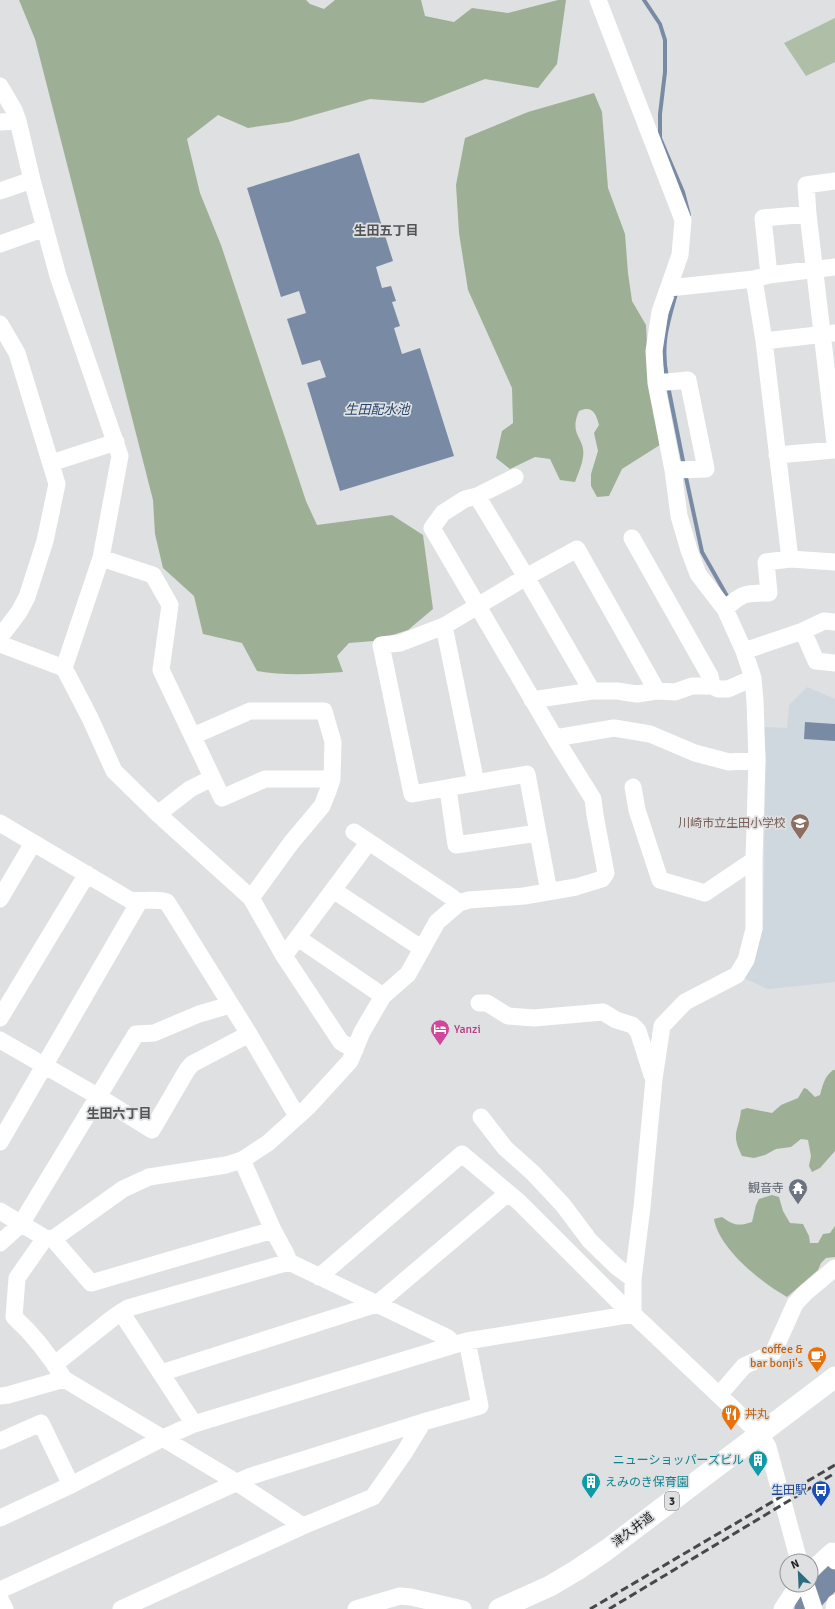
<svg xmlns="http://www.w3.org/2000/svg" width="835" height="1609" font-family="Signika,'Noto Sans JP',sans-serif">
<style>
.built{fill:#cfd7df}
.green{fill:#aebea7}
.forest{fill:#9db095}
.water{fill:#798ba4}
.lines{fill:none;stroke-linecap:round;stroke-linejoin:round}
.stream{stroke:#798ba4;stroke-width:4}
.river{stroke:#798ba4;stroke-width:23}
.minor{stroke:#fff;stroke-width:17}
.major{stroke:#fff;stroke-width:21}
.rail{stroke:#474849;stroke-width:3;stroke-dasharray:8 4;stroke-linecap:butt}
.labels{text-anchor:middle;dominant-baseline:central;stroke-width:3.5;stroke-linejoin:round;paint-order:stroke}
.shield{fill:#dee0e2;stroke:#585a5b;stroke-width:1}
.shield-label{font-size:11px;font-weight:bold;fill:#1f2021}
.education-label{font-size:12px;fill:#785e54;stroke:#dee0e2;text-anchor:end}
.hotel-label{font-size:12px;fill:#b23c85;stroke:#dee0e2;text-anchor:start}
.worship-label{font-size:12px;fill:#5b616d;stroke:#dee0e2;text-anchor:end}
.food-label{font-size:12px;fill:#c56008;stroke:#dee0e2;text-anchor:end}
.culture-label{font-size:12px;fill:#0d838f;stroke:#dee0e2;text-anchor:end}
.transit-label{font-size:12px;fill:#164399;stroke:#dee0e2;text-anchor:end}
.street-label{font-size:12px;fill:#1f2021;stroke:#dee0e2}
.neighbourhood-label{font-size:13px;font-weight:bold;fill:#525456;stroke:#dee0e2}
.water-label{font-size:13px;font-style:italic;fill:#29446a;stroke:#dee0e2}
</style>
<rect width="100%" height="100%" fill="#dee0e2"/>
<path class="built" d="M807 687 835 699V982L768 989 740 976 758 930H763L766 751 762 750 764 727 787 728 789 705Z"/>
<path class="green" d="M835 18V62L806 76 784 43Z"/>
<path class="forest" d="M19 0H306L310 4 324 9 335 0H421L425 16 454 22 472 8 508 13 558 0H566L557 64 538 88 485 79 423 103 370 99 289 122 248 128 218 115 187 139 200 193 221 245 306 501 317 525 392 515 423 535 433 609 408 630 374 641 349 643 337 656 343 672C314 674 285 676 257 671L242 643 203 634 194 596 163 568 155 534 153 500 35 39Z
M594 93 602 112 608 188 625 234 628 273 632 301 646 325 648 365 663 443 622 469 609 496 597 497 591 486V474L598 451 594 433 599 425C596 413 592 405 579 411 568 436 586 437 583 457 582 465 578 474 575 482L560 480 550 459 535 457 510 469 496 458 502 431 513 423 512 388 468 290 459 233 456 185 465 138 528 112Z
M833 1070H835V1151L820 1168 812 1172 809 1166 811 1156 808 1140 801 1139 791 1147 776 1149 765 1155 754 1158 742 1156C730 1132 739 1132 741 1110L747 1108 772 1113 781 1105 798 1098 804 1088 807 1089 815 1097 820 1095C823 1085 824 1077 833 1070Z
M772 1195 779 1197 783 1211 790 1223 803 1224 809 1236 810 1243H818L823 1234 830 1233 835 1226V1257L826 1258 821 1263 818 1270 787 1297C762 1283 719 1249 714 1219L722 1217C734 1226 739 1226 752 1222L756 1205 759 1199Z"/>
<path class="water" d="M359 153 393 261 376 267 382 288 391 286 396 301 392 302 400 326 394 328 402 354 420 348 454 456 340 491 307 383 326 377 320 360 302 365 287 319 306 313 299 291 281 297 247 188Z
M805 722 835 724V741L804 739Z"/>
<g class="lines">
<path class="stream" d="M644 0 660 24 665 40V72L660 114V138L683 192 689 215
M667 378C660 343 668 323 677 290
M668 386 684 466
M685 473 702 552 727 596"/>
<path class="river" d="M806 1609 814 1597 835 1575"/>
<path class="minor" d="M598 0 683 220 680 255 660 312 654 351 656 383 673 470 679 516 689 550 698 574 725 609 744 651 753 678 755 701 757 760 754 860V929L746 960 737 975 685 1002 662 1026 654 1079 642 1207 633 1279V1314
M0 86 14 110 18 121 32 180 58 276 120 456 101 558 64 668
M0 122 18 121
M835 181 806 185 808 214 835 443
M0 191 32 180
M0 244 45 228
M769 275 763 218 808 214
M754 279 764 341 790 559
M669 288 754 279 769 275 835 267
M0 324 17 353 57 484 45 541 27 597 19 612 0 637
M764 341 835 333
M656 383 688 380 706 469 673 470
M777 455 835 450
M51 463 116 442
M477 496 526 577 592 691
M632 538 710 676 712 686
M101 558 153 575 170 605 161 670 222 798 265 779H332
M725 609C742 593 745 593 769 593L766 562 790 559 835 562
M444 626 400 643 381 645 412 794 527 774 549 892
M803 631 816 661 835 663
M0 644 64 668 90 718 114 771 158 814 251 898 284 956 341 1042 355 1050
M744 651 803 631 824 621 835 622
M532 700 592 691H617L637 694 657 691 675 692 692 686H712L718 689H728L753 678
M193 736 250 711H324L333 742 332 779 328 791 322 806 291 843 251 898
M555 738 614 728 650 734 695 753 729 762 757 760
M476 783 444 626 526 577 577 549 657 691
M633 787 637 810 660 880 705 893 754 860
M448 789 456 845 538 833
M158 814 190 789 212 778
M0 823 130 900C141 902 156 898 167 902L249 1034 297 1116
M354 832 450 896 459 903
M333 890 421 948
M0 899 33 843
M298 938 383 996
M284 956 368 843
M479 1003H487L508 1016 534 1018 603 1012 616 1020 632 1025 638 1031 652 1075
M0 1018 87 874
M0 1040 99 1097 152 1130 187 1070 192 1064 249 1034
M481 1117 505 1148 533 1173 563 1205 590 1241 617 1267 633 1279
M0 1142 139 902
M242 1160 273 1230 286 1254 289 1262
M0 1211 45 1238 53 1239 91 1283 273 1230
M45 1238 17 1278 14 1317C34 1335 50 1356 64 1379L236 1482 303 1526
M53 1239 123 1189 149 1177 226 1165 242 1160 268 1143 308 1107 350 1061 362 1032 383 996 408 974 437 922 459 903 469 900 524 896 576 887 602 879 606 873 595 815 593 799 555 738 432 528 443 513 465 499 477 496 515 477
M0 1243 21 1224 136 1034 154 1033 199 1014 230 1005
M319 1277 462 1154 519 1202 622 1305 633 1314 760 1434 768 1447 799 1561
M121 1312 194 1424
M55 1364 114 1317 128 1308 289 1262 448 1338 455 1345
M161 1373 377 1304 508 1193
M719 1395 744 1366 773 1353 795 1304 805 1293 835 1268
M0 1396 8 1395 64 1379
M0 1441 41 1423 71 1485
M0 1518 71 1485 163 1438 194 1424 467 1341 633 1314
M811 1570 832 1551 835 1561
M806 1585 814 1609
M0 1590 251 1476 423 1422 480 1406 467 1341
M0 1599 5 1609
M121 1609 303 1526 373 1497 404 1453 423 1422
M356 1609 400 1596 411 1597 463 1609
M782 1609 798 1585
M834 1609 835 1603"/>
<path class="major" d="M499 1609 550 1586 577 1570 608 1549 835 1377"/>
<path class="rail" d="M590 1609 835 1465
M609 1609 835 1473"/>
</g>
<defs>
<g id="school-pin" transform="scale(1)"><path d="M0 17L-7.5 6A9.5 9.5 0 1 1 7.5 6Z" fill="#8d6e63" stroke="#dee0e2"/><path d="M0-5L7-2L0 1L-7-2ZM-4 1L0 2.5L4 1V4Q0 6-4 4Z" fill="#fff"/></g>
<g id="hotel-pin" transform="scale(1)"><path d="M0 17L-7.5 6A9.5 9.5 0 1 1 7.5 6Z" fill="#d1479c" stroke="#dee0e2"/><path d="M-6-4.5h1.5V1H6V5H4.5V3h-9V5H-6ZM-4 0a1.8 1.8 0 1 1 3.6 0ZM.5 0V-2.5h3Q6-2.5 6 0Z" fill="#fff"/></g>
<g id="temple-pin" transform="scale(1)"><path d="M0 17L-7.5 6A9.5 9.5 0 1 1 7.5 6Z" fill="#6b7280" stroke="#dee0e2"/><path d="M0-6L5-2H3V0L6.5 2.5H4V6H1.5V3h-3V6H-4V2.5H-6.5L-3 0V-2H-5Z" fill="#fff"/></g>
<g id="cafe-pin" transform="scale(1)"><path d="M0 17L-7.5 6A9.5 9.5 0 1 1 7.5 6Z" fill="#e8710a" stroke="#dee0e2"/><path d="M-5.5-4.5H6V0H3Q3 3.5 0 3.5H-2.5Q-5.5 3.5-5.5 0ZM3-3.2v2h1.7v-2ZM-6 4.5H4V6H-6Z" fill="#fff"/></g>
<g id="restaurant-pin" transform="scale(1)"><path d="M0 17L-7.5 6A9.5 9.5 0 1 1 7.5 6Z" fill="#e8710a" stroke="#dee0e2"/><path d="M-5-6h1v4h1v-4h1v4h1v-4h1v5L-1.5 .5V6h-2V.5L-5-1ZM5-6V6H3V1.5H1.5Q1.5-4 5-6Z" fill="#fff"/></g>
<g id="building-pin" transform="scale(1)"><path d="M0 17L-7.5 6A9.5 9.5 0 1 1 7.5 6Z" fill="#0f9aa8" stroke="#dee0e2"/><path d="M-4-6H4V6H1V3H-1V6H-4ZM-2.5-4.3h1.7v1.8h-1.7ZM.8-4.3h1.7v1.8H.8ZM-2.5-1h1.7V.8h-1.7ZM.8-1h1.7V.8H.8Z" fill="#fff"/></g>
<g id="bus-pin" transform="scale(1)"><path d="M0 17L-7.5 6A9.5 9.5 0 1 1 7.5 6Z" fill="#1a4fb4" stroke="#dee0e2"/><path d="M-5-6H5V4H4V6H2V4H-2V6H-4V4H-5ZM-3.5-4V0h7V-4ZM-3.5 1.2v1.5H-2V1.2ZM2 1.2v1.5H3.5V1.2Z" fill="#fff"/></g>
</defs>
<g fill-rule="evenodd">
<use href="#school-pin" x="800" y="823"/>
<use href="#hotel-pin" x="440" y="1029"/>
<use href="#temple-pin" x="798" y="1188"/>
<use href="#cafe-pin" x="817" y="1356"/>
<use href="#restaurant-pin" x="731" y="1414"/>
<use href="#building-pin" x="758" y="1460"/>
<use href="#building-pin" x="591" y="1482"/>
<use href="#bus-pin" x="821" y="1490"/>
</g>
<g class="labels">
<rect class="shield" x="665" y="1492" width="14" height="18" rx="3"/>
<g class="shield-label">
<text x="672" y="1501">3</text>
</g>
<g class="education-label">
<text x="786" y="823">川崎市立生田小学校</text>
</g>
<g class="hotel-label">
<text x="454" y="1029">Yanzi</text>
</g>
<g class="worship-label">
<text x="784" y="1188">観音寺</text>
</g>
<g class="food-label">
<text x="803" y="1349">coffee &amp;<tspan x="803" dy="14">bar bonji's</tspan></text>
<text x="745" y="1414" text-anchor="start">丼丸</text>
</g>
<g class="culture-label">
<text x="744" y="1460">ニューショッパーズビル</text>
<text x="605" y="1482" text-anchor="start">えみのき保育園</text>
</g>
<g class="transit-label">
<text x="807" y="1490">生田駅</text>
</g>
<g class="street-label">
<text transform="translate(633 1530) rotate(-37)">津久井道</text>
</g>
<g class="neighbourhood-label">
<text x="386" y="231">生田五丁目</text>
<text x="119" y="1114">生田六丁目</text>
</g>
<g class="water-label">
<text x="377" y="410">生田配水池</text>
</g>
</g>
<g transform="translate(799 1573) rotate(336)"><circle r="19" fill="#dee0e2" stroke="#929395"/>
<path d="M0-3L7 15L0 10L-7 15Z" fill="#296d7e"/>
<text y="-6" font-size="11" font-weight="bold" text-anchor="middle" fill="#1f2021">N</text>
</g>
</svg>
